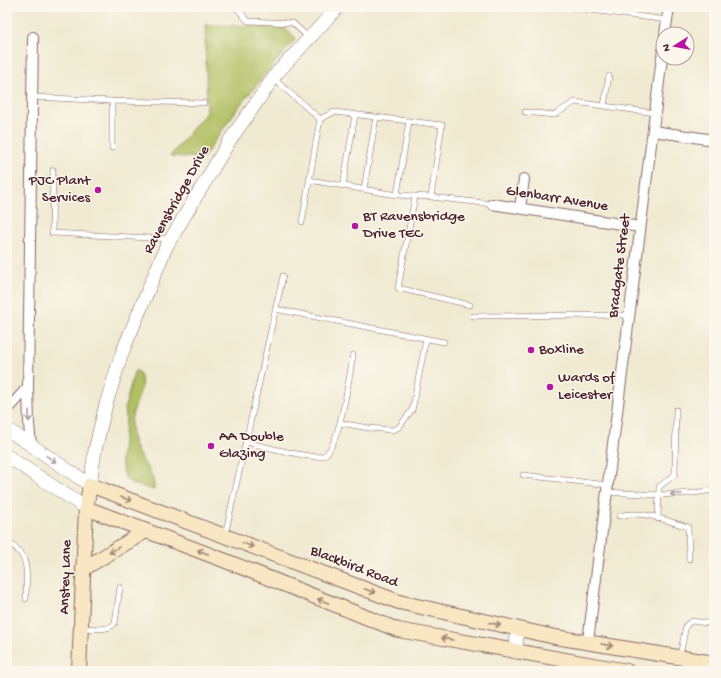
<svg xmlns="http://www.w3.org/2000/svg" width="721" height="678" font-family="'Gochi Hand',sans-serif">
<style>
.green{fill:#b1c063;stroke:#7e7047}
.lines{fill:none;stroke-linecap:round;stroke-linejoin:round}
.service-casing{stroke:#846665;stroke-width:6}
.minor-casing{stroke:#846665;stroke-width:12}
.tertiary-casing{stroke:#846665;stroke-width:14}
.secondary-casing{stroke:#846665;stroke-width:16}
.service{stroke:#fff;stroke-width:5}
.minor{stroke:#fff;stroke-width:10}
.tertiary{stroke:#fff;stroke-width:13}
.secondary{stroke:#f9e7c3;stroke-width:14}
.oneway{stroke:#ae9aa0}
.oneway2{stroke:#a28377}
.poi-dot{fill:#b5179e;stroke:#fbf7ec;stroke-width:1.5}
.labels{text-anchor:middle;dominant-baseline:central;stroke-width:3;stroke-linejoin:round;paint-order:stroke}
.poi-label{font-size:15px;fill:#4a1f2b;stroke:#fbf7ec;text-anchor:start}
.street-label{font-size:15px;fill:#4a1f2b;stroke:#fbf7ec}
</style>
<rect width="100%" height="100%" fill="#fbf7ec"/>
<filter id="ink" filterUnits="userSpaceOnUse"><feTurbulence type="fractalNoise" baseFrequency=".025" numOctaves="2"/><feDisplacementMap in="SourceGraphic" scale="8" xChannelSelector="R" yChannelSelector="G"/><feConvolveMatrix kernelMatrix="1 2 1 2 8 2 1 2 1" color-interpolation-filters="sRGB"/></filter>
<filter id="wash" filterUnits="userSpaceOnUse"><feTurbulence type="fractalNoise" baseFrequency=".012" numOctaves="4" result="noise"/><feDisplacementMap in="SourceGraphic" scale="16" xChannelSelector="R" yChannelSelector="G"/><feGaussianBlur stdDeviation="0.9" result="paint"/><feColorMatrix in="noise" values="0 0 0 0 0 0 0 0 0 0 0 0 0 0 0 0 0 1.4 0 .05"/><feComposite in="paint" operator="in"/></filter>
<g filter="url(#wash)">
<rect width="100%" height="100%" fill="#f0ead2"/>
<path class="green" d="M205 25 282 26 296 38 240 105 203 158 170 156 204 115 207 114Z
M136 370C151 380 131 409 131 422 131 430 132 439 135 446 140 462 156 473 154 490L131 483 126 479 122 467 121 458 126 419 125 407 134 372Z"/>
</g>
<g filter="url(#ink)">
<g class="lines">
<g class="service-casing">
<path id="service" d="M236 7 248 21 293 23 309 38
M569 7 667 20
M274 79 320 119
M33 97 112 101 204 103
M604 106 609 76
M525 112 554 115 575 102 655 113
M320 119 334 112 442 125 431 197 492 204
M112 148V101
M53 170 52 233 170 239
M309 180 397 195 409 121
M343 186 355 115
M364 189 376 117
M397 195 431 197
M415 196 398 288 470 305
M302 222 320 119
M275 309 444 342
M473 316 629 315
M340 423 369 428 393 430 399 427 412 410 414 401 426 339
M245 442C260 445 313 460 323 456 339 451 350 373 353 355
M523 475 608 485
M607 492 659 495 693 493 714 490
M619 516C641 509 666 521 688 527L689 559
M658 519 659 487 675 474 676 410
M225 535 283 276
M7 541C32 558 26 572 26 599
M82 628C92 628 108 632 115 623L120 587
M680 656 686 625 692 621 714 624"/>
</g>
<g class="minor-casing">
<path id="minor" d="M665 34 669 7
M653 131 714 140
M492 204 640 227
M520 208 524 179
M7 406H11L28 387
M31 445 29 424 28 387 33 37
M588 641 663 50"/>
</g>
<g class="tertiary-casing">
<path id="tertiary" d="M7 429 90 485 95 450 106 404 122 353 166 247 230 140 277 73 338 7
M7 456 86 508
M516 652 517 629"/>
</g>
<g class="secondary-casing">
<path id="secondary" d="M86 508 226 561 398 630 627 671
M83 569 146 531
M79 671 86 508 90 485 399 602 555 637 714 663"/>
</g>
<use href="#service" class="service"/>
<use href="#minor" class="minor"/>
<use href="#tertiary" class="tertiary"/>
<use href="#secondary" class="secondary"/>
</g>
<defs><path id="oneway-shaft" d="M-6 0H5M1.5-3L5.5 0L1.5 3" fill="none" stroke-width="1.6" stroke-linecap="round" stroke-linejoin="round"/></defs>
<g class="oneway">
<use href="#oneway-shaft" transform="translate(29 416) rotate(90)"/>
<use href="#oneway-shaft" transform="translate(51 459) rotate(34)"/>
<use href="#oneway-shaft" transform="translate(676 494) rotate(177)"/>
</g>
<g class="oneway2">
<use href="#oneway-shaft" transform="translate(126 499) rotate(21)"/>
<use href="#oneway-shaft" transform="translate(248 545) rotate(21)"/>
<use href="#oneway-shaft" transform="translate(114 550) rotate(149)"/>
<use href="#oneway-shaft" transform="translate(203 552) rotate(-159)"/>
<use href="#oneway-shaft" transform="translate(370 591) rotate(21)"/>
<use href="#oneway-shaft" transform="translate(323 601) rotate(-158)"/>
<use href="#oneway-shaft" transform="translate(495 624) rotate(13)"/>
<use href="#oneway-shaft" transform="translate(447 639) rotate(-170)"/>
<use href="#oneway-shaft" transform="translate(607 645) rotate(10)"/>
</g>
</g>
<g class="poi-dot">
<circle cx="98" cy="190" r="4"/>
<circle cx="355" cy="226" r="4"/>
<circle cx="531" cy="350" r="4"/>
<circle cx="550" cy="387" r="4"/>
<circle cx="211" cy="446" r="4"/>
</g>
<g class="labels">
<g class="poi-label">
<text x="90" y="181" text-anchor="end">PJC Plant<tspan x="90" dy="17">Services</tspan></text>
<text x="363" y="217">BT Ravensbridge<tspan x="363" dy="17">Drive TEC</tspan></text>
<text x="539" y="350">Boxline</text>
<text x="558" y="378">Wards of<tspan x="558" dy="17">Leicester</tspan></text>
<text x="219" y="437">AA Double<tspan x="219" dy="17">Glazing</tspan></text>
</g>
<g class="street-label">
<text transform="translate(557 199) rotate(9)">Glenbarr Avenue</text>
<text transform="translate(177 200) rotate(-61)">Ravensbridge Drive</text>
<text transform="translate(620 266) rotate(-83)">Bradgate Street</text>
<text transform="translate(354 567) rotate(21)">Blackbird Road</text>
<text transform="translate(66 577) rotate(-88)">Anstey Lane</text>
</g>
</g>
<rect width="721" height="678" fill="none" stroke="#fbf7ec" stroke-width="24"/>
<g transform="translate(675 46) rotate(259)"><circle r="19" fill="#fbf7ec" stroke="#b4a19f"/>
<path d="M0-3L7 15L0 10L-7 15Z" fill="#b5179e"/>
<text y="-6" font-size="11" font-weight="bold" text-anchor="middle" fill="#4a1f2b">N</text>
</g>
</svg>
